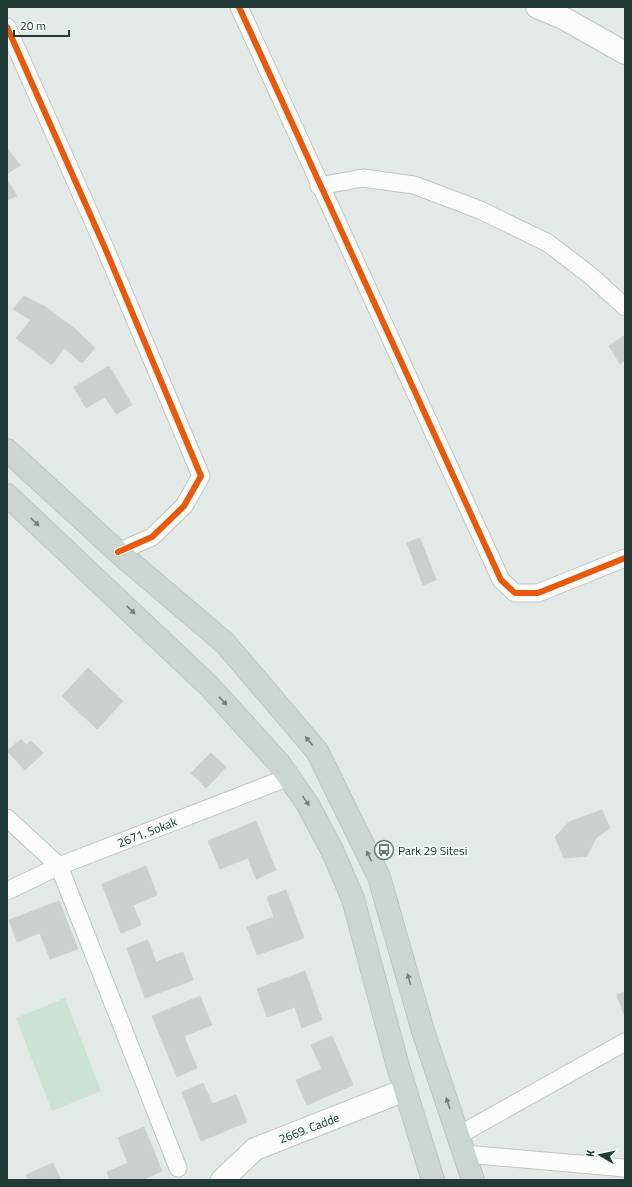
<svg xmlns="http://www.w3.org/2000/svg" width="632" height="1187" font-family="'Titillium Web',sans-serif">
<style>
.green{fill:#cce2d4}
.building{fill:#cad0ce;stroke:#ccd2cf}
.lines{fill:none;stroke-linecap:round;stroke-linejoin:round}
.minor-casing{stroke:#c0c6c3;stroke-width:19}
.tertiary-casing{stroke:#c0c6c3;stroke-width:24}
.primary-casing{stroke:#bcc5c3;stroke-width:24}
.minor{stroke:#fbfcfb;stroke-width:17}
.tertiary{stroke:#fbfcfb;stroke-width:22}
.primary{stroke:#cdd5d2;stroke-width:22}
.cycleway-casing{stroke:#f1f8f5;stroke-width:8}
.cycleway{stroke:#e8590c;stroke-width:6}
.oneway{fill:#6e817c}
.labels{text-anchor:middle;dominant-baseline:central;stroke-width:3.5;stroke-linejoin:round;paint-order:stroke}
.street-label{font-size:12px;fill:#213c36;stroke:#f1f8f5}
.poi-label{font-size:12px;fill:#213c36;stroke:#f1f8f5;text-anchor:start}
</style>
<rect width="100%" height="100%" fill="#e3e9e6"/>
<path class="green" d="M65 998 101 1091 52 1111 16 1018Z"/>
<path class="building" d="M7 148 20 165 7 174Z
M7 180 17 196 7 200Z
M24 296 44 306 74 328 95 348 82 363 64 348 52 365 16 338 31 320 13 309Z
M625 335V360L620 364 609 346Z
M109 366 132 405 116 414 105 397 86 408 74 387Z
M420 538 436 580 423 585 407 543Z
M88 668 123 701 97 729 62 696Z
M21 739 26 745 31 741 43 753 25 770 7 751Z
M211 753 226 767 206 788 191 773Z
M602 810 610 828 596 838 587 856 564 858 555 837 569 822Z
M256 821 276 870 256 879 248 858 220 869 208 841Z
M146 866 157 895 133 905 141 925 121 933 102 884Z
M286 890 304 938 257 955 247 927 274 917 267 897Z
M59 901 78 949 50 959 40 933 17 942 9 920Z
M148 940 156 962 183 952 193 980 145 998 127 948Z
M305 971 322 1020 302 1028 295 1007 267 1017 257 989Z
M625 992V1017L617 995Z
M200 996 212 1025 184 1036 197 1068 177 1077 152 1016Z
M332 1036 353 1085 307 1105 296 1080 322 1069 311 1045Z
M203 1083 212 1104 236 1095 247 1122 201 1141 182 1092Z
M144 1127 162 1171 142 1180H110L107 1172 128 1163 118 1138Z
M53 1163 61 1180H28L26 1175Z"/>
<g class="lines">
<g class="minor-casing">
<path id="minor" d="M239 7 501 580 515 593H538L625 558
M7 27 105 248 201 476 184 506 152 537 118 552
M319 186 363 178 414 185 480 210 548 243 591 276 625 307
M7 818 59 866 178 1168
M7 891 59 866 289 777
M459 1135 625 1042
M465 1154 625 1168"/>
</g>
<g class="tertiary-casing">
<path id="tertiary" d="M537 7 565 19 625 53
M222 1180 255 1149 405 1090"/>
</g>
<g class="primary-casing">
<path id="primary" d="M7 450 118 552 225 643 317 751 379 877 423 1031 473 1180
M7 495 209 686 279 763 308 805 332 850 353 899 397 1063 433 1180"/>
</g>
<use href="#minor" class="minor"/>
<use href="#tertiary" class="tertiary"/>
<use href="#primary" class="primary"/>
<g class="cycleway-casing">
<path id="cycleway" d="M239 7 501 580 515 593H538L625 558
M7 27 105 248 201 476 184 506 152 537 118 552"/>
</g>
<use href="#cycleway" class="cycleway"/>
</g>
<defs><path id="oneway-solid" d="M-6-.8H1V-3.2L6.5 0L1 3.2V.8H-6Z"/></defs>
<g class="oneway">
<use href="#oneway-solid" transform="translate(35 522) rotate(43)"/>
<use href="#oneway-solid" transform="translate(131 610) rotate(43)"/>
<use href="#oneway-solid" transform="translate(223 701) rotate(47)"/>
<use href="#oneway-solid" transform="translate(309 741) rotate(-130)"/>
<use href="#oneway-solid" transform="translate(306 801) rotate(56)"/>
<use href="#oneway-solid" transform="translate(369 856) rotate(-116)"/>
<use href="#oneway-solid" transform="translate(409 979) rotate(-106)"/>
<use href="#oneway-solid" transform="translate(448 1103) rotate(-109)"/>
</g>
<defs>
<g id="bus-ring" transform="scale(1)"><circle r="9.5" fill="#f1f8f5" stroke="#657974" stroke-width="1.5"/><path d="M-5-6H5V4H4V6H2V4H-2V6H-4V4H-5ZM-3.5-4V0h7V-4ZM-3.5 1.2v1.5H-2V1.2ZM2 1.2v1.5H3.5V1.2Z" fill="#657974"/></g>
</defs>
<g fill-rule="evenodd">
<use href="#bus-ring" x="384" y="850"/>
</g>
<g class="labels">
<g class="street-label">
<text transform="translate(147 832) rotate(-21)">2671. Sokak</text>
<text transform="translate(309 1128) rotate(-21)">2669. Cadde</text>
</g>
<g class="poi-label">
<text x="398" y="850">Park 29 Sitesi</text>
</g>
</g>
<rect width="632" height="1187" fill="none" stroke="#213c36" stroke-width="16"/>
<g transform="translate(600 1155) rotate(279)" stroke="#f1f8f5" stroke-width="3" paint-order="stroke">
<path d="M0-3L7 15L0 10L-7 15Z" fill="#213c36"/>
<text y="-6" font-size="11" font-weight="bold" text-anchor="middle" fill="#213c36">K</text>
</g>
<path d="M14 30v6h55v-6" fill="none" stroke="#213c36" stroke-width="2"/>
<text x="20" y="30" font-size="12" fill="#213c36" stroke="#f1f8f5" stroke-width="3" paint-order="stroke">20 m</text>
</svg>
